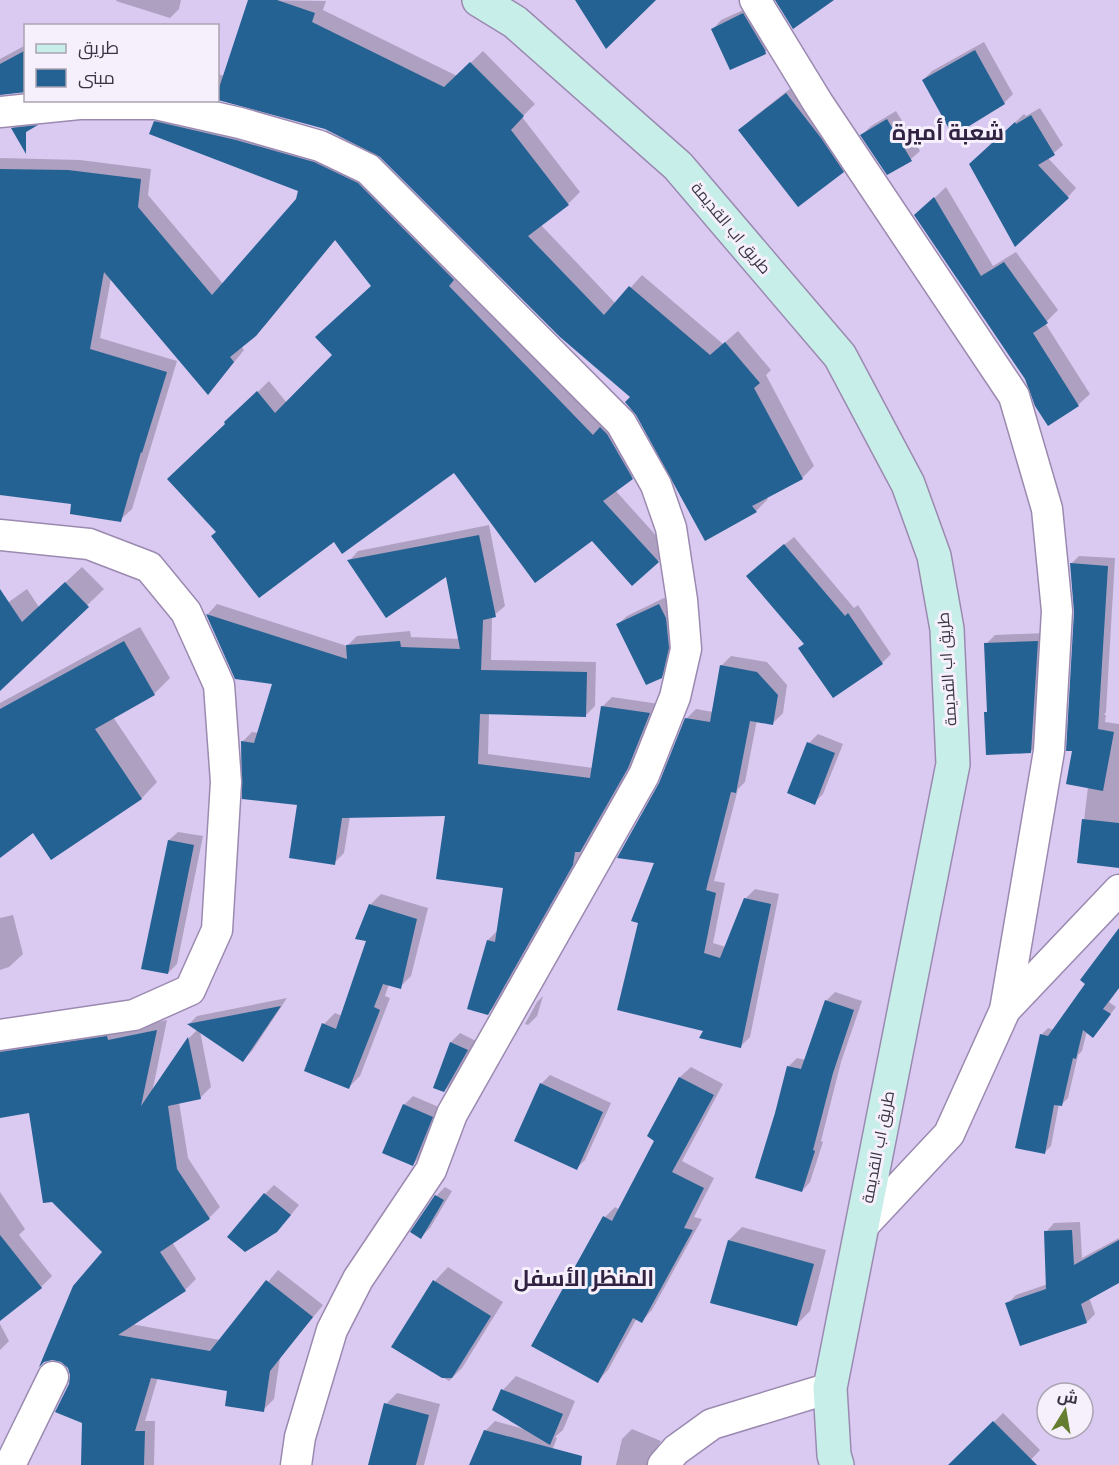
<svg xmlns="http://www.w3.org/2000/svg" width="1119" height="1465" font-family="'DM Sans',Cairo,sans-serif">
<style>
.shadow{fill:#0003}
.building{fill:#236292}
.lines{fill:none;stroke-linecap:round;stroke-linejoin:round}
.street-casing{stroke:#9b8ab0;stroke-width:33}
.secondary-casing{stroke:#9b8ab0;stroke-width:36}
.street{stroke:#fff;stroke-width:30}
.secondary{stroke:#c8eee9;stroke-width:33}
.labels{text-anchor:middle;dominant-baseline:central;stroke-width:6;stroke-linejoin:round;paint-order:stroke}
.street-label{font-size:16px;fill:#3a3343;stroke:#f5f0fc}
.district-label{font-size:22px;font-weight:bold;fill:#302240;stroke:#f5f0fc}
</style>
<rect width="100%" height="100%" fill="#dac9f1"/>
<path class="shadow" d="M117 0H181L179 9 170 18 116 1Z
M249 0 326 1 323 10 457 76 483 51 535 104 522 117 580 192 568 204 541 225 616 304 642 275 723 344 738 331 771 370 766 375 814 466 802 478 766 497 768 499 756 511 632 397 377 152 325 128 218 99V74L224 76Z
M752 6 774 44 765 52 713 29 721 20Z
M984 42 1013 94 1004 103 923 80 932 71Z
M26 45V91L0 94V59Z
M800 81 856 158 843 171 740 130 754 117Z
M1040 108 1063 145 1048 158 1076 188 1068 197 980 155 1024 114 1026 116Z
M167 111 369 173 643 467 615 490 669 550 658 561 592 539 454 471 334 540 218 531 227 424 237 412 269 381 287 403 335 355 372 285 336 239 266 324 241 346 244 350 218 382 111 278 100 338 177 361 132 509 120 520 73 503 0 493V158L80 160 151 169 148 195 224 285 298 199 300 190 156 122Z
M896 111 920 151 911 159 862 135 871 126Z
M49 113 37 124 17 135 13 128 26 115Z
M946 187 993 266 1016 252 1058 310 1045 323 1090 394 1078 405 1026 378 925 207Z
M489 525 505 606 492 617 491 660 596 662 595 706 585 716 489 713 488 754 593 768 602 707 612 697 659 704 638 756 590 840 584 847 583 853 498 1003 488 1013V940L498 930 504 887 446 814 350 816 344 853 334 863 299 803 242 742 252 732 259 733 274 683 236 677 208 614 217 604 347 646 357 636 410 631 411 637 460 639 447 575 349 561 358 551Z
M794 537 854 608 858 605 891 654 882 663 833 696 800 648 805 643 757 567Z
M1079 556 1115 558 1106 712 1104 715H1106L1105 722 1119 724V866L1079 862 1088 787 1074 749 1076 612 1071 564Z
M82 567 104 589 0 689V596L6 604 27 589 39 607Z
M668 596 675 609 670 667 661 677 618 624 627 616Z
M140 627 170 678 154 694 113 717 157 782 142 798 52 858 34 831 0 856V703Z
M1046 633 1040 742 1031 751 985 713 989 710 986 644 995 635Z
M731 656 767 662 787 685 783 713 773 723 757 720 745 782 738 789 714 881 725 883 713 943 726 947 745 899 755 889 779 894 750 1037 740 1047 705 1030 656 862 660 784 686 719 696 709 713 712 721 666Z
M818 734 843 744 823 794 814 803 809 743Z
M178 832 203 836 177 964 168 973 169 840Z
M381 894 428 908 411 976 400 987 389 984 385 996 390 998 360 1076 349 1087 324 1024 335 1013 342 1016 368 940 370 905Z
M13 915 23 954 9 967 0 970V918Z
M1119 930V988L1109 1002 1116 1007 1093 1036 1087 1031 1082 1051 1078 1055 1068 1098 1061 1105 1059 1104 1051 1146 1044 1153 1041 1035 1048 1028 1054 1030 1087 984Z
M835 992 862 1001 841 1062 821 1141 823 1142 810 1182 802 1191 777 1113 788 1067 797 1058 806 1060 826 1001Z
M543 996 537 1016 528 1025 525 1024 537 1002Z
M287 998 252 1051 243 1060 200 1031 211 1087 200 1098 179 1102 188 1158 220 1207 209 1218 172 1242 196 1279 185 1290 131 1324 220 1340 278 1270 323 1305 280 1358 274 1399 263 1410 228 1389 158 1377 145 1421H155L154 1465H83V1422L70 1385 104 1252 30 1111 0 1116V1040L119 1030 167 1020 152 1093 189 1038 197 1030 189 1024 197 1016Z
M460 1033 476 1041 453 1082 444 1091 435 1087 451 1042Z
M691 1067 723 1084 682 1161 714 1178 694 1217 702 1219 652 1310 642 1321 637 1318 608 1370 598 1381 605 1217 615 1207 620 1210 656 1140 649 1136 680 1077Z
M550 1075 611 1103 585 1160 577 1168 541 1084Z
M413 1096 441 1108 422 1155 413 1164 404 1105Z
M274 1185 299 1205 285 1222 265 1194Z
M445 1187 452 1191 430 1228 421 1237 412 1232 436 1196Z
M0 1192 25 1229 19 1235 52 1276 41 1287 0 1319Z
M1080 1222 1082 1258 1119 1238V1281L1089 1297 1095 1314 1087 1322 1007 1304 1016 1295 1048 1284 1046 1232 1054 1223Z
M742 1227 826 1250 810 1311 796 1325 729 1240Z
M448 1267 503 1302 462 1368 449 1381 393 1347 435 1281Z
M0 1324 9 1341 0 1350Z
M516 1376 575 1401 563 1430 555 1437 557 1438 547 1463 551 1465H471L485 1431 495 1421 524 1429 494 1409 503 1390Z
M397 1393 440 1404 424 1465H369L386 1404Z
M1003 1413 1040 1450 1026 1465H950Z
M632 1429 661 1441 655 1451 659 1465H616L622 1439Z"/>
<path class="building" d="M248 0H277L315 13 312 22 444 87 470 62 524 116 511 130 569 205 528 236 604 315 629 286 710 355 725 342 760 383 754 388 803 479 752 506 757 512 705 541 636 415 625 402 630 397 560 337 380 157 325 129 218 100V91Z
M575 0H656L606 49Z
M775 0H834L793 29Z
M743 13 765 50 766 54 730 70 711 29Z
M26 50V92L0 95V64Z
M975 50 1005 104 953 136 922 80Z
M786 93 821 138 844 172 798 207 738 130Z
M1031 115 1055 155 1038 165 1069 198 1015 247 969 164 1015 122 1016 124Z
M887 119 912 161 887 175 860 135Z
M154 121 236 140 314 162 358 183 454 280 449 286 593 435 600 427 607 434 633 479 603 501 659 562 632 586 592 541 535 583 454 473 342 554 334 542 259 598 211 536 216 532 167 479 225 424 224 422 257 391 275 413 332 355 315 337 371 286 335 240 256 336 230 357 234 362 208 395 104 272 90 349 167 372 142 453 141 452 121 522 70 514 71 504 0 495V169L68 170 141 179 138 207 212 295 296 199 298 191 149 134Z
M38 125 26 132V154L11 128Z
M934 197 981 276 1004 262 1048 323 1033 333 1079 406 1048 426 1035 406 1025 379 914 215Z
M479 535 496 617 483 620 481 670 587 672 586 717 480 714 478 764 590 778 601 706 650 713 628 768 580 852H575L573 865 488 1015 467 1009 487 940 495 942 503 888 436 879 445 816 342 818 335 865 289 858 297 805 242 799 241 741 254 743 272 684 235 679 206 614 347 659 346 645 400 641 401 647 460 649 446 577 386 618 347 560Z
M784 544 845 616 848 613 883 664 833 698 798 648 804 644 746 576Z
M1070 563 1108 566 1098 729 1114 732 1103 791 1066 784 1072 751H1066L1074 612Z
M65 582 89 607 0 691V589L22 622Z
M659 604 666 618 669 648 662 678 646 685 616 624Z
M124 641 155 695 95 729 142 799 51 860 33 833 0 858V709Z
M1038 641 1031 753 986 755 984 712H987L984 643Z
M720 665 757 672 778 695 773 725 750 721 736 793 731 792 706 890 716 893 704 953 720 958 744 898 771 904 741 1048 699 1038 703 1031 617 1010 638 923 631 921 654 863 617 858 659 783 685 718 710 722Z
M807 742 835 753 815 805 787 793Z
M1082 819 1119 823V868L1077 863Z
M168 840 194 845 168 974 141 969Z
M369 904 417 919 401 989 383 984 374 1007 380 1010 349 1089 304 1071 322 1023 336 1029 366 941 355 939Z
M1119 928V988L1103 1009 1111 1014 1093 1038 1083 1030 1076 1059 1073 1058 1062 1106 1054 1105 1045 1154 1015 1148 1040 1034 1048 1036 1085 984 1080 980Z
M825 1000 854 1010 833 1073 813 1150 815 1151 802 1192 755 1178 775 1113 787 1066 801 1069Z
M281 1006 243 1062 187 1024Z
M157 1030 141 1106 188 1037 201 1099 168 1106 177 1169 210 1219 160 1252 186 1291 118 1335 210 1351 266 1280 313 1317 270 1371 264 1412 225 1406 227 1391 151 1378 135 1431H145L144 1465H81L82 1423 55 1412 69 1384 70 1375 68 1368 61 1362 52 1360 44 1362 39 1367 73 1286 102 1252 52 1202 43 1203 29 1113 0 1118V1052L107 1036 108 1040Z
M450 1042 468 1050 444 1092 433 1088Z
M679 1077 714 1095 672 1172 704 1188 684 1228 693 1230 642 1323 633 1318 598 1383 531 1346 603 1216 612 1221 654 1141 647 1136Z
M540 1083 603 1112 577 1170 514 1141Z
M403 1104 433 1117 413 1166 382 1153Z
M264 1193 291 1215 277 1232 245 1252 227 1237Z
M435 1195 444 1200 421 1239 410 1232Z
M1072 1230 1074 1265 1119 1240V1283L1081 1304 1087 1323 1020 1346 1005 1303 1046 1289 1044 1231Z
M0 1235 42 1288 0 1321Z
M728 1240 814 1264 797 1326 710 1303Z
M433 1280 491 1316 452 1378H442L391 1347Z
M501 1389 563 1414 550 1445 492 1410Z
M384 1403 429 1415 416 1465H368Z
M993 1421 1037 1465H948Z
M484 1430 582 1456 581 1465H469Z"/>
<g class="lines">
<g class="street-casing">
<path id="street" d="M755 0 818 103 1014 396 1047 509 1057 611 1049 751 1005 1010 949 1134 861 1228
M0 112 79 104H156L240 123 320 146 368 169 621 423 656 485 671 528 682 600 686 649 675 697 644 775 452 1114 431 1170 358 1279 332 1330 300 1437 296 1465
M0 535 89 544 149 567 186 612 219 685 226 782 217 930 190 990 134 1015 0 1035
M1005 1010 1119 890
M10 1465 53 1377
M663 1465 676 1450 712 1424 830 1388"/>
</g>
<g class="secondary-casing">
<path id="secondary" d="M479 0 515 22 678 166 840 356 908 484 934 556 947 629 953 764 830 1388 834 1455 837 1465"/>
</g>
<use href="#street" class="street"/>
<use href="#secondary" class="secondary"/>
</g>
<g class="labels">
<g class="street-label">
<text transform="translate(731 228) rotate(50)">طريق اب القديمة</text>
<text transform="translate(947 669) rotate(-94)">طريق اب القديمة</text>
<text transform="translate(878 1147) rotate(-79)">طريق اب القديمة</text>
</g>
<g class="district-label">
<text x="948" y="132">شعبة أميرة</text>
<text x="584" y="1278">المنظر الأسفل</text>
</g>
</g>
<rect x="24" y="24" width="195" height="78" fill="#f5f0fc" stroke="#aaa4b2" stroke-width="1.5"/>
<rect x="36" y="44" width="30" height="9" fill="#c8eee9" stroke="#aaa4b2" stroke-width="1.5"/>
<text x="78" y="54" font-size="18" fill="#3a3343">طريق</text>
<rect x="36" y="69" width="30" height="18" fill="#236292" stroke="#aaa4b2" stroke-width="1.5"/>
<text x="78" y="84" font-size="18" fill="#3a3343">مبنى</text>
<g transform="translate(1065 1411) rotate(11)"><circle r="28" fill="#f5f0fc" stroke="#aaa4b2" stroke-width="1.5"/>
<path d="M0-4.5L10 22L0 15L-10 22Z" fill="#647d30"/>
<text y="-9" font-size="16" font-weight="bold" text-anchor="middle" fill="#3a3343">ش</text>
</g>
</svg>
